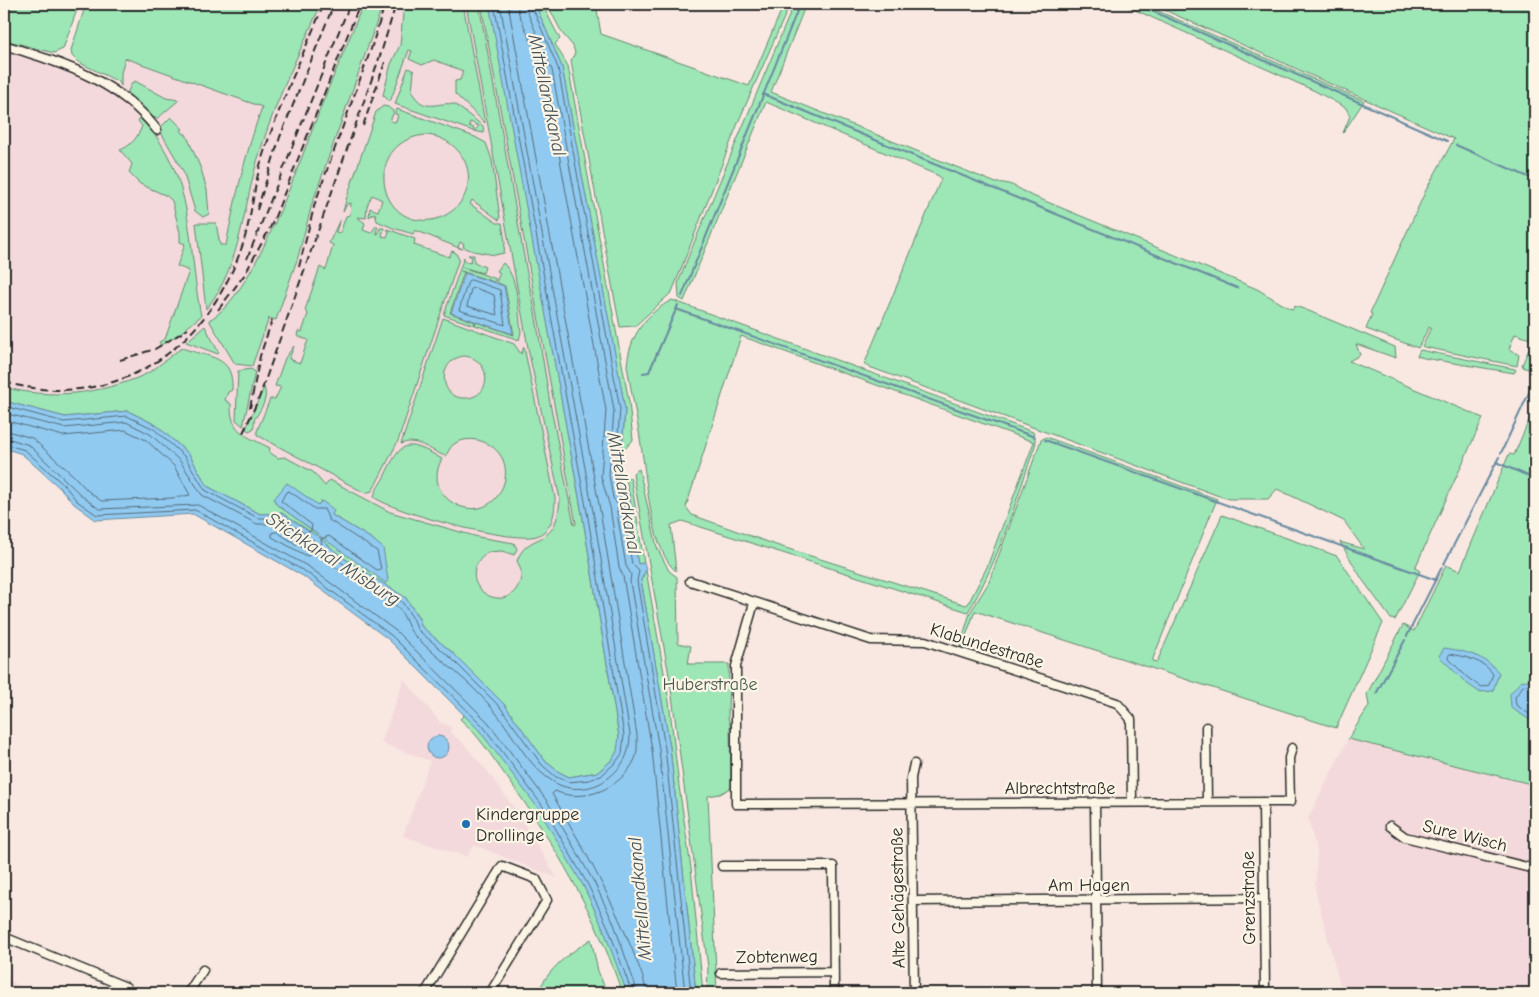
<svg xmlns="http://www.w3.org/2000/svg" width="1539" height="997" font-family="'Comic Neue',sans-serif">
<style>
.built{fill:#f4d9dc}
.green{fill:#9de6b5;stroke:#648870;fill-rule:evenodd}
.water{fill:#91caf0;stroke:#688aa1}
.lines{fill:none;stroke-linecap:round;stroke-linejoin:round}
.shore{stroke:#546b7a;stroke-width:1}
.stream{stroke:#688aa1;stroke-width:2}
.minor-casing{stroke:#2b2b2b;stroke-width:11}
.minor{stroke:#fcf5e5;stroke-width:8}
.rail{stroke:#2b2b2b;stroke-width:2;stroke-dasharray:8 4;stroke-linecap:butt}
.poi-dot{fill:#1f6fb2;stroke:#fcf5e5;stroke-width:2}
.labels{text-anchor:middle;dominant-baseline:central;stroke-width:4.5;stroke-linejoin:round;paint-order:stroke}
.street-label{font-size:18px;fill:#2b2b2b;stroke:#fcf5e5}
.park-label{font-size:18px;fill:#485a4e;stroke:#fcf5e5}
.poi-label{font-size:18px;fill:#2b2b2b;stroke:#fcf5e5;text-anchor:start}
.water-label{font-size:19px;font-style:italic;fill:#44535c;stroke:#fcf5e5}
</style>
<rect width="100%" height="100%" fill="#f8e8e1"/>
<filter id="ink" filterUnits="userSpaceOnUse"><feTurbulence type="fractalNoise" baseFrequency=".02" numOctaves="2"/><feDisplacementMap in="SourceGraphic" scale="10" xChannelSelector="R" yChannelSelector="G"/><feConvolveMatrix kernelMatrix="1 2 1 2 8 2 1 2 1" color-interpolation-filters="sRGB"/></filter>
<g filter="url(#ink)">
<path class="built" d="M320 4H489L560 395 619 736 156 425 4 401V50L75 72 115 95 121 86V73L125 58 243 100Z
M404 679 440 722 451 727 450 732 462 742 489 773 517 812 557 878 474 845 467 857 403 836 430 761 381 743Z
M1348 739 1535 785V993H1342L1315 889 1317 852 1308 818Z
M4 979 14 983 31 993H4Z"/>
<path class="green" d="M4 4H79L63 49 54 53 4 40Z
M86 4H321C300 52 275 101 260 152 243 204 242 265 206 309L196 223H216L220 245H226C235 198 246 152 262 107L125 58 121 73V86L119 82 78 62 72 56 71 50Z
M363 4H383L312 204 298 257 276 320 269 318 252 366 235 364 209 320C255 297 304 149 324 99 337 67 351 36 363 4Z
M404 4H463L485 123 455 94V81L460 80 463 71 434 60 422 65 409 59 412 51 409 50 390 102 383 95 391 64 400 45Z
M466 4H479L528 279 533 300 550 403 574 525 576 524 481 4H489L493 22 583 519 619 736 618 751 612 760 598 772 569 777 559 772 546 762 504 704 454 654 421 626 419 618 406 598 342 557 319 537 320 535 369 570 387 578 382 548 372 539 332 515 321 501 318 505 274 499 276 504 319 535 317 536 281 513 260 514 207 486 189 454 156 425 128 411 65 417 4 401V387C49 400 101 394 144 375 158 368 169 356 182 348 210 358 234 355 232 390L228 392 225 400 231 404C230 433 247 436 270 448L269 452 278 458 285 457 313 472 325 486 330 480 390 512 478 537 514 543 517 549 514 555 502 551 488 552C449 582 504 619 519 584 523 576 521 568 517 561 529 528 556 553 560 499L529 353Z
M535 4H542L560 39 555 44 568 66 629 402 633 440 622 452 625 409 562 67Z
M547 4H596L601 34 749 86 784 4H790L740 118 672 292 635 326 620 327 615 301 571 61 575 53 573 46 562 33Z
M794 4H806L771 92 996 183C1007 181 1019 188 1028 194L1257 289 1289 308 1293 309 1294 306 1304 309 1395 347 1396 358 1356 344 1360 355 1349 361 1483 418 1415 568 1420 571 1395 620 1391 619 1362 579 1340 542 1364 549 1344 521 1277 489 1268 499H1229L1219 496 864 365 941 179 939 176 766 102 684 301 679 298 678 283 689 255Z
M1122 4H1142L1364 101 1343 133 1350 116 1346 108 1315 91Z
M1151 4H1535V369L1524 368 1522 365 1533 340 1515 334 1509 349 1519 355 1517 366 1424 347 1422 346 1431 328 1429 327 1418 348 1366 329 1372 314 1370 313 1426 190 1454 139Z
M408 68 414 71 412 92C425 116 440 99 456 105L483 126 484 133 474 131 479 126 470 122 469 126 474 128 473 131 395 104Z
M135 81 166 98 179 100 158 118 150 117 127 93 132 83Z
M383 106 388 107 394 112 390 121 396 122 398 115 395 114 397 109 475 137 486 143 492 160 500 218 499 220 472 200 470 204 497 223H502L505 242 504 253 495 255 473 251 463 247 464 244 460 242 458 247 463 249 459 248 415 230 413 234 393 228 377 221 375 213 369 217 370 208 378 211 382 200 372 195 367 206 366 218 357 217 365 223 363 230 371 233 376 226H378L376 233 378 234 380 228H384L382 236 387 237 389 232 387 229 415 239 414 245 449 257 452 251 455 252 459 259 398 441 375 486 372 491 365 493 257 435V431L270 399H275L281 387 275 386 285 358 294 346 289 359 300 363 308 340 297 336 298 331 302 332 308 314 305 310 320 267 325 270 327 267 333 245 329 243 340 219 336 232 340 233 346 216 350 215 351 203 347 204 343 212 346 200 376 112ZM425 135C458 136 482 173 460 203 453 212 443 218 431 220 375 227 364 141 425 135Z
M141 117C197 180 186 239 201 316L178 335 161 345 159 342 165 339 189 271 177 266 185 244 180 242V233L172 201 167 196 140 184 129 173 132 164 120 150C131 146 138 137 142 126L138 121Z
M171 117 183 129 181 130 184 134H186L201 169 207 190 209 214 203 217 195 211 183 171 159 129Z
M468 255H474V262L485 267 483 273 462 267 496 279 494 282 461 271 464 272 450 313 475 322 474 325 444 315 464 257V261L470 263 472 257Z
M503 263C519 278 518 311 521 332L519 340 475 325 476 322 514 335 505 286 496 282 500 273 497 271Z
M672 300 1033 432 1036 443C1016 500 999 561 968 612L682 521 671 525 676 571C653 553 647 486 643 458 639 427 632 397 627 366 629 337 646 313 672 300ZM741 336 1034 442 987 567 968 604 966 605 776 545 692 515 686 507Z
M443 318 514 344 521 354 524 347 555 498C555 512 553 528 539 535 519 546 392 512 374 497 375 490 381 483 384 477 401 442 405 437 442 459 419 499 482 530 501 490 506 481 507 470 503 460 496 443 471 433 454 444 450 447 448 453 445 456 431 451 416 437 401 444ZM464 356C491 358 494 397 466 398 438 400 437 359 464 356Z
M205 326 219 353 218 354 186 342Z
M1420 350 1515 369 1516 370 1514 373 1424 358 1417 356Z
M251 369 255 372 243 426 236 420 238 371Z
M264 387C269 399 260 410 256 417 253 421 255 424 253 429L249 431 246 429Z
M1535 406V785L1348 739 1369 706 1367 694 1403 625 1414 631 1446 565 1460 571 1509 454 1514 455Z
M1046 437 1217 499 1152 661 1157 662 1222 515 1337 556 1383 623 1336 728 975 611 962 647 960 646 970 613 989 582 1041 440Z
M639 469 657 547 669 571 677 577 678 643 691 646 688 664H729L728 718 730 724 731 788 720 794 708 796 717 993H707L708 967 670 681 634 480 633 473Z
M630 478 631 480 644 563 638 564 628 511 632 509 626 479Z
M646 570 669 701 679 786 691 868 703 993H696L670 747 641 580Z
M465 714C538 794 595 891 627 993H622C596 914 554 843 506 776 492 757 478 734 460 719Z
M591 939 598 971 607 993H537C551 966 566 956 591 939Z"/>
<path class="water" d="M489 4H535L562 67 617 364 625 409 620 474 624 495 629 494 632 510 628 511 638 564 644 563 646 570 641 580 670 747 696 993H627L603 928 584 887 538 808 479 730 388 639 303 576 193 514 96 520 74 504 62 490 22 454 4 448V401L65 417 128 411 156 425 189 454 207 486 260 514 282 513 317 536 318 534 276 504 274 499 287 483 318 505 322 501 334 510 332 515 372 539 383 548 388 580 386 583 320 536 319 537 342 557 406 598 419 619 421 626 454 654 504 704 546 762 559 772 569 777 598 772 612 760 617 751 619 736 583 519Z
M465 273 504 286 513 334 451 313Z
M1444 648C1465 651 1486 656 1499 673L1493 691 1479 692 1465 682 1439 656Z
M1535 679V723L1511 708 1510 694 1521 681Z
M427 747a11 11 0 1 1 22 0a11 11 0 1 1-22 0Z"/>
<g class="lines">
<path class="shore" d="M508 4 601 516 637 735C637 742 638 752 635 759 622 788 584 804 555 791L552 794C582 845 610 895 632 949 637 963 645 978 646 993
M517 4 519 14 544 72 598 367 606 410 601 477 610 507 619 567 623 576 652 750 677 993
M524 4 552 70 614 410 609 475 613 498 618 505 617 513 626 566 631 574 630 582 659 749 685 993
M531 4 558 68 620 409 615 475 619 496 625 502 623 512 632 564 639 571 637 581 665 748 691 993
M471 280 500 290 505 325 459 310 468 281Z
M475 288 494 295 497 315 467 306 471 289Z
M4 406 64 422 127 416 154 429 185 457 205 490 258 518H281L304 533 311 531 312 525 281 501 286 492 289 491 315 509H324L329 520 377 551 381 569 377 570 329 536 321 539 322 546 339 561 402 602 414 620 417 629 451 658 500 707 542 765 556 777 569 782 589 780 601 776 615 763 622 754 624 735 588 518 494 4
M4 413 64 428 126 422 150 434 180 461 202 495 257 524H279L301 539H313C322 565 361 583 384 598 389 602 396 604 399 609 406 617 407 628 414 635 440 661 473 683 496 713 514 735 528 767 554 782 569 792 593 790 607 779 623 767 630 754 630 734L594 517 500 4
M4 420 63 436 125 430 146 440 174 466 190 495 172 498 101 501 87 490 74 476 32 438 4 430
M4 437 29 445 82 496 99 509 198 505 309 567 396 631 488 722 547 801 594 882 614 924 638 993
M4 444 25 450 65 486 77 501 97 515 195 510 306 572 392 636 483 726 542 805 588 885 608 927 632 993
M277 532 297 545 307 548 310 555 307 556 272 537V533Z
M1450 654C1464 656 1485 661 1493 674L1489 685 1481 687 1468 678 1448 658Z
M1535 684 1523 686 1515 697 1516 705 1535 718"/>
<path class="stream" d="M1136 4 1447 141
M763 94 1237 288
M1456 145 1535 180
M682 296 800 4
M676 309 1035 437
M643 373 649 372 678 305
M1045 440 1436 580
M1501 453 1534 382
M1496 462 1535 479
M1444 564 1499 457
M1407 636 1442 567
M1376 694 1405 640"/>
<g class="minor-casing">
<path id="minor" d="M4 45C61 63 119 80 157 130
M690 581 871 640 925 641 1117 703 1131 719 1132 802
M754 603 736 666V804L1290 802 1289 758 1292 748
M1206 727 1207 802
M914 764 911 778 914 993
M1095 802 1097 993
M1263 802 1265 993
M1390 826 1405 837 1535 869
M722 866H833L834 993
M913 901 1264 898
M4 937 126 987
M721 973 834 972
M188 993 203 970
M425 993 502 866 536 879 547 900 490 993"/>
</g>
<use href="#minor" class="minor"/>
<path class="rail" d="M363 126 385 62
M257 210 280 137 334 4
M247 259 350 4
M299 267 315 203 371 49 385 4
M218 310 245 274 272 224 360 4
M120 360 155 349 188 329
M4 382C116 413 207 350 243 244 252 215 254 184 263 155 280 104 303 54 324 4
M250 408 260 356 272 320
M243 433 259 398 381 53 396 4"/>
</g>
</g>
<circle class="poi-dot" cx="466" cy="824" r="5"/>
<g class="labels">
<g class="street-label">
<text transform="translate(987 646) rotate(17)">Klabundestraße</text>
<text x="1060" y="788">Albrechtstraße</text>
<text transform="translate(1465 836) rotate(14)">Sure Wisch</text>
<text x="1089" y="885">Am Hagen</text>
<text transform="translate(898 898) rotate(-91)">Alte Gehägestraße</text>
<text transform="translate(1249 898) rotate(-91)">Grenzstraße</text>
<text transform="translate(777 957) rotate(-1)">Zobtenweg</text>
</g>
<g class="park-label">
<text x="710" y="684">Huberstraße</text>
</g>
<g class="poi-label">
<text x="476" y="814">Kindergruppe<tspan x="476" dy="21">Drollinge</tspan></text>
</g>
<g class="water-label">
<text transform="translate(547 95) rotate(78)">Mittellandkanal</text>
<text transform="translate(624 493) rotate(80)">Mittellandkanal</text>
<text transform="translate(333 559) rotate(33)">Stichkanal Misburg</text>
<text transform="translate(640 899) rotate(-95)">Mittellandkanal</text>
</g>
</g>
<rect width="1539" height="997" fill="none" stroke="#fcf5e5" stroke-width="20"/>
<rect x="10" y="10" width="1519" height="977" fill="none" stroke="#2b2b2b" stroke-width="2" filter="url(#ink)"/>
</svg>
